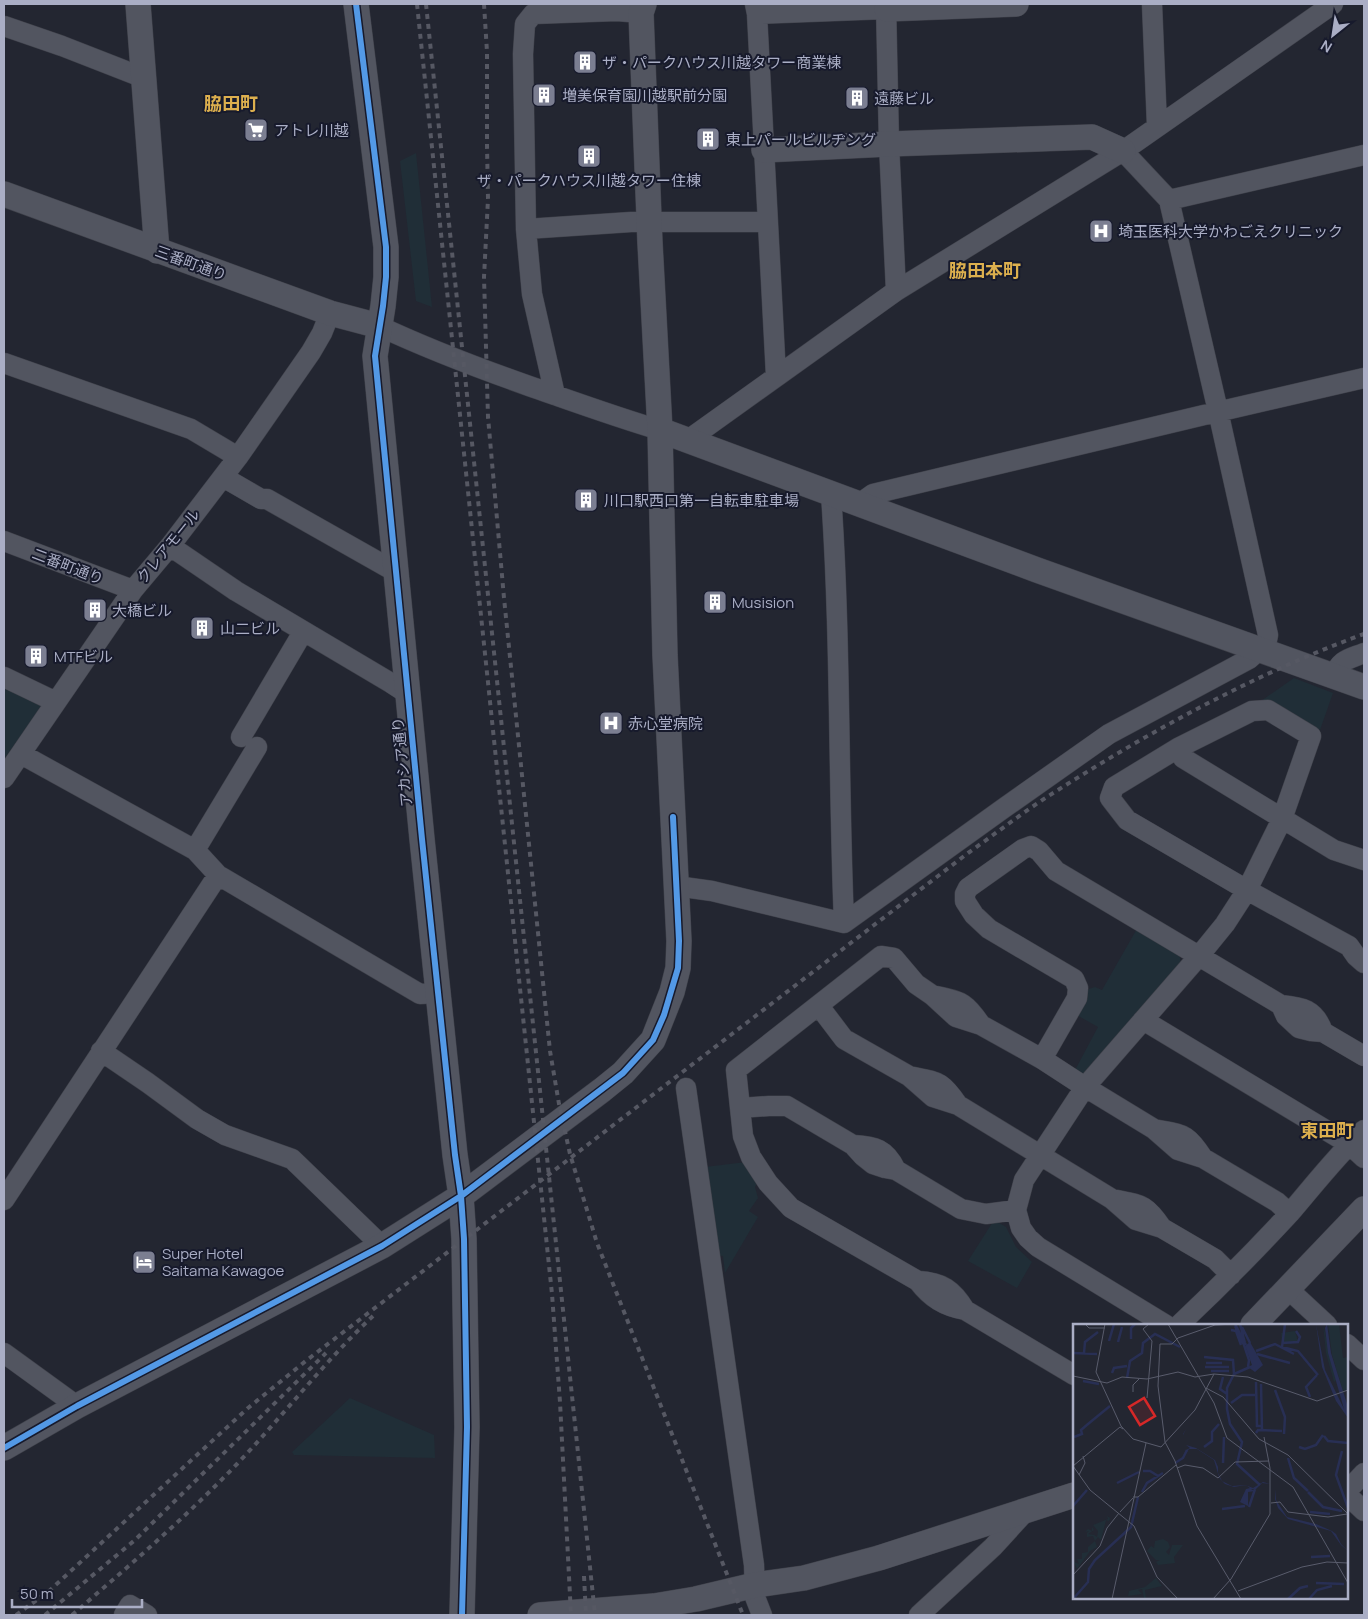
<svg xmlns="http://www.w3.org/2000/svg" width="1368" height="1619" font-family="Manrope,'Noto Sans JP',sans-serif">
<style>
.park{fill:#202e37}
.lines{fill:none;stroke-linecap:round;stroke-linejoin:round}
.minor-casing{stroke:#3f414a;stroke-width:21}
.tertiary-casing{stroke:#3f414a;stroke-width:26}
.minor{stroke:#525560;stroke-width:20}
.tertiary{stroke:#525560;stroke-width:25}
.rail{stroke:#565863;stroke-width:4;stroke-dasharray:5 5;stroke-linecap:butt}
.cycleway-casing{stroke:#171a2c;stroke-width:9}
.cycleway{stroke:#5399e6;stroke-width:6}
.labels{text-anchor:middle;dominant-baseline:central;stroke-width:4;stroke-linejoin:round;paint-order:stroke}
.poi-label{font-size:15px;fill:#aaaec5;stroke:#171a2c;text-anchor:start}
.street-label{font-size:15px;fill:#aaaec5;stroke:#171a2c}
.quarter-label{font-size:18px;font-weight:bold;fill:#dcaf4e;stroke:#171a2c}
.inset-river{fill:none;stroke:#282f54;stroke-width:2.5}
.inset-road{fill:none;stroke:#595c6c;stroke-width:1}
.view{fill:#d62828;fill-opacity:0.15;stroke:#d62828;stroke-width:2.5}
.inset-edge{fill:none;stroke:#aaaec5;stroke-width:2.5}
</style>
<rect width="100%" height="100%" fill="#232631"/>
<path class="park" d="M416 153 432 307 416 301 400 161Z
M1294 678 1333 693 1320 730 1261 701Z
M4 685 45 703 4 759Z
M1138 927 1179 951 1181 965 1089 1074 1079 1075 1074 1072 1098 1027 1075 1014 1089 989 1095 987 1102 990Z
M746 1162 758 1181 755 1187 758 1198 749 1211 758 1217 725 1273 723 1256 714 1255 705 1167Z
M994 1220 1006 1227 1016 1247 1032 1262 1017 1288 968 1261Z
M350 1398 434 1435 435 1458 294 1455 292 1452Z"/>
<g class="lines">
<g class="minor-casing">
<path id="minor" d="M755 4 757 14 776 376
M886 4 889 144 896 291
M1152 4 1157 126
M757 14 887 9
M4 26 62 46 144 78
M1169 200 1364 155
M526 229 631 222H768
M379 326C428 349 478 368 529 386 572 401 616 417 660 430
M4 363 191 429 238 457
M555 395 532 294 526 229 523 54 525 24 533 14 617 11 641 13
M688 440 896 291 1123 151 1333 4
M223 477 261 499H267L396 572
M831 494C841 637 838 780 844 923
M859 504 873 494 1204 415 1364 378
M4 541 133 590
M170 546 236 591 391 683 408 694
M1334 676C1340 659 1349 659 1364 653
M4 677 56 702
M241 737 303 632
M1178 748 1183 758 1334 850 1364 860
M21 754 195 850 218 875 420 994 438 993
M4 778 133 590 170 546 238 457 311 352 322 333 330 313
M195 850 257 747
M676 886 712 891 844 923 1004 808 1109 734 1249 659 1260 649 1267 640 1268 635 1218 411 1169 200 1123 151
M819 1006 844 1039 909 1076
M1143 1020 1349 1144 1364 1158
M981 1025C964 1000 961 1002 932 995L956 1017 981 1025 1042 1059 1085 1087 1154 1129
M1323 1032C1315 1009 1302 1007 1281 1005L1286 1016 1299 1028 1311 1031 1323 1032 1364 1056
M101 1051 148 1083 197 1119 225 1135 292 1159 382 1246
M1042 1059 1077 998 1078 988 1074 979 989 929 974 915 965 901V894L968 888 1023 849 1031 846 1039 851 1056 871 1281 1005
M686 1088 754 1565 755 1597 762 1615
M958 1105C941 1080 938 1082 909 1076L933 1097 958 1105 1112 1199
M740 1108 769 1106H787L853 1145 863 1156 873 1164 885 1168 896 1170C886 1149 875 1146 853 1145
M1203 1158C1186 1132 1183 1135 1154 1129L1178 1150 1203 1158 1277 1202 1289 1213
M896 1170 961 1209 986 1214 1016 1210
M4 1200 218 875
M1162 1228C1145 1203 1141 1205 1112 1199L1136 1220 1162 1228 1215 1259 1231 1275
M918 1281 791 1208 768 1183 751 1157 743 1136 736 1070 881 956 894 958 916 984 932 995
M1287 1288 1327 1325
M965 1310C953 1290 942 1282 918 1281 931 1298 944 1306 965 1310L1074 1375
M1166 1325 1038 1247 1028 1238 1021 1228 1016 1210 1024 1180 1085 1087 1199 956 1225 924 1247 890 1282 819 1311 736 1268 710 1252 711 1178 748 1114 787 1110 798 1127 820 1247 890 1349 946 1356 956 1364 963
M1179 1325C1217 1289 1254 1252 1290 1213 1314 1185 1337 1155 1364 1130
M1347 1344 1364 1360
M4 1353 77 1406
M1347 1491 1364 1473
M1347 1495 1364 1511
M124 1615 130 1605 147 1615
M919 1615 993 1547 1024 1513"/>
</g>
<g class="tertiary-casing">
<path id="tertiary" d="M138 4 157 251
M356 4 386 247V277L383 306 375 356 422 839 455 1155 461 1196 464 1239 467 1427 462 1615
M887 9 1016 4
M764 150 889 144 1092 137 1123 151
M4 194 330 313 379 326
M660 430 1037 570 1364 687
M1253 1325 1364 1209
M4 1448 77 1406 382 1246 461 1196 602 1090 623 1073 653 1040 672 992 678 968 679 941 665 655 660 430 650 243 641 13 644 4
M540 1615 654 1606 696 1599 755 1585 804 1578 879 1558 1074 1495"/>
</g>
<use href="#minor" class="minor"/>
<use href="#tertiary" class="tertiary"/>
<path class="rail" d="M417 4 552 1294 560 1402 571 1615
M426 4 595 1615
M484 4 487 52V145L488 199 484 277 488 417 504 598 550 1051 559 1104 570 1154 597 1243 743 1615
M584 1576 586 1615
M16 1615 48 1592 248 1408 307 1360 968 853C998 832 1027 809 1058 790 1154 729 1257 673 1364 634
M45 1615 135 1540 326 1353
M72 1615C129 1566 185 1518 237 1464 283 1416 324 1362 373 1316"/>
<g class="cycleway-casing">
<path id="cycleway" d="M356 4 386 247V277L383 306 375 356 422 839 455 1155 461 1196 464 1239 467 1427 462 1615
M4 1448 77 1406 382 1246 461 1196 623 1073 653 1040 664 1015 678 968 679 941 673 817"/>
</g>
<use href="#cycleway" class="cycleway"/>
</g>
<defs>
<g id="building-square" transform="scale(1.25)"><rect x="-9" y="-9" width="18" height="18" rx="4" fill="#7b7e91" stroke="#171a2c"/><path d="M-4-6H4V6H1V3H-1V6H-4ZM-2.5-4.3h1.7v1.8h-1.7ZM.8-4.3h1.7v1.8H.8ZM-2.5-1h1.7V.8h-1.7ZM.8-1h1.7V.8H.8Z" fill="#fff"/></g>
<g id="supermarket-square" transform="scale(1.25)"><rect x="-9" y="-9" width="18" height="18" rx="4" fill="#7b7e91" stroke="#171a2c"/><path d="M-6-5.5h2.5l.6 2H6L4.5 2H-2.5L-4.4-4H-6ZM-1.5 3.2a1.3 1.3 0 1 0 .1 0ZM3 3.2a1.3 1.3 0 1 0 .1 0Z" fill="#fff"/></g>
<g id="hospital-square" transform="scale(1.25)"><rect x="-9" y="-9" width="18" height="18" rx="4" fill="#7b7e91" stroke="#171a2c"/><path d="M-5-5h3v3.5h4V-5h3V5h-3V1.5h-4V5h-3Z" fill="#fff"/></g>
<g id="hotel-square" transform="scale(1.25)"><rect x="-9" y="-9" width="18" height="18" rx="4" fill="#7b7e91" stroke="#171a2c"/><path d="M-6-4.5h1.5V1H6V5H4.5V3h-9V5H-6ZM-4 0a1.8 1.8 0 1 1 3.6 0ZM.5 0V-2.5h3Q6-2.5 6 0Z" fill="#fff"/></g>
</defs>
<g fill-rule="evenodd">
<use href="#building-square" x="585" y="62"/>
<use href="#building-square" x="544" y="95"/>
<use href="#building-square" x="857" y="98"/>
<use href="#supermarket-square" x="256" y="130"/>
<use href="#building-square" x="708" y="139"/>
<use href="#building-square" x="589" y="156"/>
<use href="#hospital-square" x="1101" y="231"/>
<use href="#building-square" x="586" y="500"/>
<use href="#building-square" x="715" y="602"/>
<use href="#building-square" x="95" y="610"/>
<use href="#building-square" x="202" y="628"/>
<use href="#building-square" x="36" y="656"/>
<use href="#hospital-square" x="611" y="723"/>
<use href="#hotel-square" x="144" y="1262"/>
</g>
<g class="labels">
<g class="poi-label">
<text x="602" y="62">ザ・パークハウス川越タワー商業棟</text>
<text x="562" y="95">増美保育園川越駅前分園</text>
<text x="874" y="98">遠藤ビル</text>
<text x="274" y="130">アトレ川越</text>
<text x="726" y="139">東上パールビルヂング</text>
<text x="589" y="180" text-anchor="middle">ザ・パークハウス川越タワー住棟</text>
<text x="1118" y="231">埼玉医科大学かわごえクリニック</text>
<text x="604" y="500">川口駅西口第一自転車駐車場</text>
<text x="732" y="602">Musision</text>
<text x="112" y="610">大橋ビル</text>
<text x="220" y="628">山二ビル</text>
<text x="54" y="656">MTFビル</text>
<text x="628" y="723">赤心堂病院</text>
<text x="162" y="1253">Super Hotel<tspan x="162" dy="17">Saitama Kawagoe</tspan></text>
</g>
<g class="street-label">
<text transform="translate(191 263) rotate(20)">三番町通り</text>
<text transform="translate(168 546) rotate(-51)">クレアモール</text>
<text transform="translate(68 566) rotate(21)">二番町通り</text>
<text transform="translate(402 762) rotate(-96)">アカシア通り</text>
</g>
<g class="quarter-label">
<text x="231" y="103">脇田町</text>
<text x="985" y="270">脇田本町</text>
<text x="1327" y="1130">東田町</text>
</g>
</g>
<g transform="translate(1073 1324)">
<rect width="275" height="275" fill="#232631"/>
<path d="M250 0 263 56 261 58 253 29ZM255 0H266L270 34 275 33V65L270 67 259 31Z" fill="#202e37"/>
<path d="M34 192 37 194 36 197 33 196 28 216 25 213 22 217 20 212 14 213V209L16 207 12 208 15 205 19 207V203L21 206 15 210 21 211 24 213 25 207 20 201 35 195ZM90 215 95 218 97 223 93 228 96 231 99 221H110L101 233 102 239 85 241 83 238 87 236H83L74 227 78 222 81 224 82 217ZM22 217 24 223 17 227 4 245 1 238 6 240 4 235H9V229L15 228V223ZM83 254 89 262 72 266 73 275H66L71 274 69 265 65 266 69 270 55 272 56 267 72 263Z" fill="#202e37"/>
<path d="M222 7 225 18 209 19 208 9Z" fill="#202e37"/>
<path d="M243 0 252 46 271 85 255 29 252 4 254 0 258 29 275 83V94L263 77 249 43ZM177 18 190 41 182 48 175 43 179 41 172 22ZM113 105 110 111 115 109 110 111V116L113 121 123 124 142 136 145 143V149L149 157 159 162 172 161 180 164 190 158 197 160 202 165 203 176 214 193 243 200 259 207 263 210 268 220 275 227 268 221 258 207 215 195 205 184 202 175V165L197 160 189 159 183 165H178L182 167 175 168V182L167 178 173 165 177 164 173 161 161 163 152 160 148 156 146 153 141 136 124 125H116L112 131 113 126 117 124 113 121 110 116V110Z" fill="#282f54"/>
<path class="inset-river" d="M162 0 173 21M167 0 172 19M212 0 209 23 225 27 245 51M162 2 171 21M169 3 177 19M158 6 163 7 168 21M58 15V4L62 0M36 17 41 0M45 18 49 3M209 19 225 18 227 13 223 7M171 21 176 36 175 43M183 27 202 20 221 30M0 29 24 30M11 29 12 18 25 8M184 30 217 39M131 33 160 36 161 50M133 39H149M132 43H156M177 43 161 50 154 64V85L157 100 169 118 164 140 187 161M138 47H156M39 49 41 44 54 42M150 53 147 65 154 70M54 54 57 37 69 29 70 19 82 10 107 23M10 57 26 60M183 58 184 102H189M188 60 189 106M202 66 212 93 211 110M237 73 233 63 244 51M158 79 169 71H182M15 100 37 82M183 109 185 106 209 107M251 112 255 117 275 119M1 113 9 110 8 106 15 100M131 123 139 117V108L146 100M226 123 232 125 243 121 250 111M269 127 263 151 275 184M215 134 221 154 235 167M102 139 110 134 114 126M150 139 151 113M70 147H77L85 152M44 159 66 148M69 168 74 159 90 149M235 168 250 183 269 187M0 182 14 166M176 183 182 165M149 185 172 182M237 188 257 190M238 233 257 232M243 259 271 260M0 275 15 258 16 245 22 236 58 203 65 173M215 275 227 264 235 262M236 275 244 266 259 262"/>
<path class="inset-road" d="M12 0 16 4H32M32 0 23 48 48 102M95 0 141 79 154 114 220 163 275 259M0 52 34 59 49 53 74 55 105 48 122 53 141 50M133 64 150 73 186 115 215 131 275 190M60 68V61L66 55M74 74 79 17 70 5 76 0M48 102 60 115 88 123 122 86 141 50 175 53 244 77 275 66M92 118 85 62 87 20H99L105 14 142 1 162 0M92 118 102 137 124 202 168 275M0 142 17 166 61 202 84 253 105 275M0 142 47 103 50 105M104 144 112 141 130 144 145 154 162 138 196 137M6 151 12 139 10 132M60 173H65L103 141M198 179 207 178 215 188 255 193 274 190M47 188 60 174M0 251 27 222 34 204 46 189M165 267 229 243 254 238 275 239M39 275 73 119M140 275 158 255 197 190V144L191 113"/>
<path class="view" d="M71 74 82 92 67 101 56 83Z"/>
<rect width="275" height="275" class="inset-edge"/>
</g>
<rect width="1368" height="1619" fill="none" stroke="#aaaec5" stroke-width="10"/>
<g transform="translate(1333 35) rotate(210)" stroke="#171a2c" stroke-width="4" paint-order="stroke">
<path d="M0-4L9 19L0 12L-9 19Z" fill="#aaaec5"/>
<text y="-8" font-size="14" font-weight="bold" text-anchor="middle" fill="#aaaec5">N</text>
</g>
<path d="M12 1599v8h130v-8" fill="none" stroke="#aaaec5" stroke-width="2.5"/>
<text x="20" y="1599" font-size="15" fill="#aaaec5" stroke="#171a2c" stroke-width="4" paint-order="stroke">50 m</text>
</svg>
